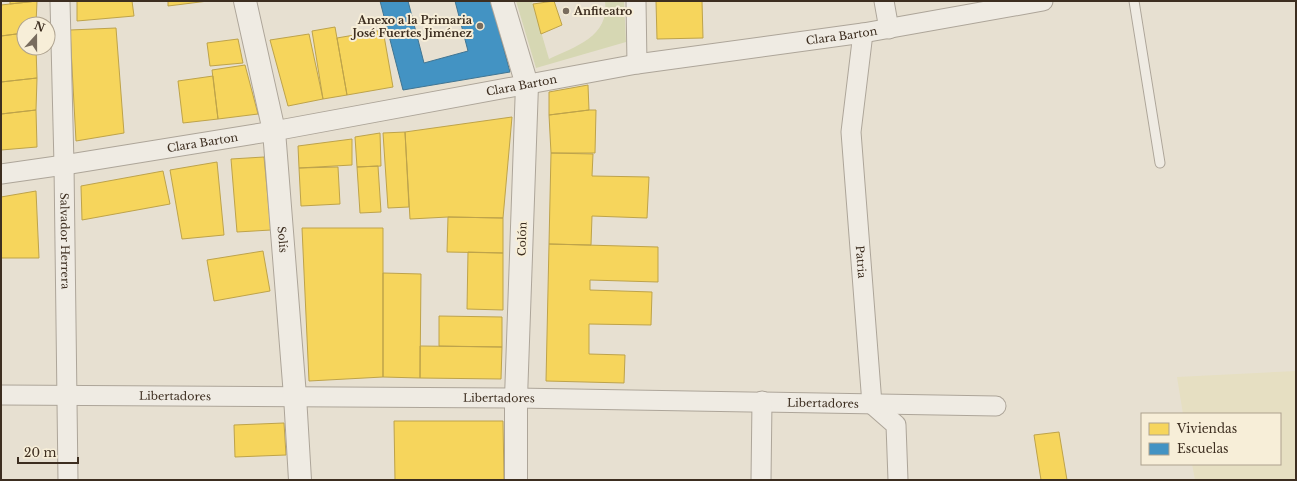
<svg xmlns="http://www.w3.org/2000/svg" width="1297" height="481" font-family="'Libre Baskerville',serif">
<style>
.farmland{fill:#e6dfc2}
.green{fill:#d6d7b3}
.homes{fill:#f6d55c;stroke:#bea34a}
.schools{fill:#4393c3;stroke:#417592}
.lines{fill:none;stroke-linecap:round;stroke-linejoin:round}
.service-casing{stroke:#ada599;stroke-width:11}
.minor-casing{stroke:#ada599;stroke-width:21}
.tertiary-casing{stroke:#ada599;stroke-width:24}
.service{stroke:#efebe3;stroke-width:9}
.minor{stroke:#efebe3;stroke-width:19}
.tertiary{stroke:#efebe3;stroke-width:22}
.poi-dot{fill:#786c5e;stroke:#f7eed8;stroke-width:1.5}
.labels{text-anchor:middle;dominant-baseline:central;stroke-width:4;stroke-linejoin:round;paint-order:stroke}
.poi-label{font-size:11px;font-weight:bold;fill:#3d2e20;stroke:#f7eed8;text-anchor:start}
.street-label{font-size:11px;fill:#3d2e20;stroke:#f7eed8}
</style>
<rect width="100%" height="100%" fill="#e7e0d1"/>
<path class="farmland" d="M1296 371V480H1195L1192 464H1280V414H1183L1177 377Z"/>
<path class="green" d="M516 1H532L549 59C574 47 610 37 605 1H624L626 42 536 68Z"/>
<path class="homes" d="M10 1H37L10 4Z
M37 1 36 24H24V33L1 36V5Z
M77 1H132L134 16 77 21Z
M168 1H208L168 6Z
M554 1 562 25 541 34 533 4Z
M656 1H702L703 38 657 39Z
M335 27 347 95 323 99 312 31Z
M116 28 124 133 76 141 70 30Z
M383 30 393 87 347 95 337 38Z
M24 33V48H36L37 78 1 82V36Z
M309 34 323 99 288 106 270 40Z
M238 39 243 63 210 66 207 43Z
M245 65 258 114 218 119 212 70Z
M213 76 218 119 183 123 178 81Z
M37 78 36 110 1 114V82Z
M588 85 589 110 549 115V92Z
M36 110 37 147 1 150V114Z
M589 110H596L595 153H551L549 115Z
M512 117 503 218 448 217 410 219 405 132Z
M405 132 409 207 388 208 383 133Z
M380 133 381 166 357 167 355 137Z
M352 139V165L299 168 298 146Z
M551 153 593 154 592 176 649 177 647 218 592 216 591 245 549 244Z
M264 157 271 230 237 232 231 159Z
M217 162 224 235 182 239 170 170Z
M378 166 381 212 360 213 357 167Z
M338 167 340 204 301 206 299 168Z
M163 171 170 204 82 220 81 186Z
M36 191 39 258H1V197Z
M448 217 503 218V253L447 252Z
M302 228H383V377L309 381Z
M549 244 658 247V282L590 280V290L652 292 651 325 589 324V354L625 355 624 383 546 381Z
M263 251 270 291 214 301 207 260Z
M468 252 503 253V310L467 309Z
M383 273 421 274 420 378 383 377Z
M439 316 502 317V347L439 346Z
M420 346 502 347 501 379 420 378Z
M394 421H503L504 480H395Z
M284 423 286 455 235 457 234 425Z
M1059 432 1067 480H1041L1034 435Z"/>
<path class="schools" d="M380 1H408L424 63 468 51 455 1H491L510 72 403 90Z"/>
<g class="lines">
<g class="service-casing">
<path id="service" d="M1134 1 1160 163"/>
</g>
<g class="minor-casing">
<g id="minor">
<path id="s1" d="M60 1 64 165 68 480"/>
<path d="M636 1 637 64"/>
<path d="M884 1 889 29"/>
<path id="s2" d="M863 33 851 132 872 404 896 425 898 480"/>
<path id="s3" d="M1 174 64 165 274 131 637 64 863 33 1043 1"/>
<path id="s4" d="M1 395 516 398 996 406"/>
<path d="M761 480 762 401"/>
</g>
</g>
<g class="tertiary-casing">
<g id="tertiary">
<path id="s5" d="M245 1 274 131 295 396 300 480"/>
<path d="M502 1 527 85 516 398V480"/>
</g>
</g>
<use href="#service" class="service"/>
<use href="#minor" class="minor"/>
<use href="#tertiary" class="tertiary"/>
</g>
<g class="poi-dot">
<circle cx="566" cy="11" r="4"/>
<circle cx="480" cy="26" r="4"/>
</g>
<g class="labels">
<g class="poi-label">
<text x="574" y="11">Anfiteatro</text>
<text x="472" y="20" text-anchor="end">Anexo a la Primaria<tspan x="472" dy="13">José Fuertes Jiménez</tspan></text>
</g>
<g class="street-label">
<text stroke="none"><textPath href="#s3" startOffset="852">Clara Barton</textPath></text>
<text stroke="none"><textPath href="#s3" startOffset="528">Clara Barton</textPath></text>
<text stroke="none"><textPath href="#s3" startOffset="204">Clara Barton</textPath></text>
<text stroke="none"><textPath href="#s5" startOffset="242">Solís</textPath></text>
<text transform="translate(522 239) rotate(-88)">Colón</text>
<text stroke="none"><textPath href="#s1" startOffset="240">Salvador Herrera</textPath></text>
<text stroke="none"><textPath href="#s2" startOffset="230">Patria</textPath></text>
<text stroke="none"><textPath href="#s4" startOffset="174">Libertadores</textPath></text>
<text stroke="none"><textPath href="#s4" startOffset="498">Libertadores</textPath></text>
<text stroke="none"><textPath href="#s4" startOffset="822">Libertadores</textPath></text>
</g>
</g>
<rect width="1297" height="481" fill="none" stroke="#3d2e20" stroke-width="4"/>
<rect x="1141" y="413" width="140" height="52" fill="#f7eed8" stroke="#ada18e"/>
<rect x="1149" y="423" width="20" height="12" fill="#f6d55c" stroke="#ada18e"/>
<text x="1177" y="433" font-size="12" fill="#3d2e20">Viviendas</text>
<rect x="1149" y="443" width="20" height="12" fill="#4393c3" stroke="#ada18e"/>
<text x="1177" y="453" font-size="12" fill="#3d2e20">Escuelas</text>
<g transform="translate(36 36) rotate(21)"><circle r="19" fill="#f7eed8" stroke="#ada18e"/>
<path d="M0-3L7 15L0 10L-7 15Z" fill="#786c5e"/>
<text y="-6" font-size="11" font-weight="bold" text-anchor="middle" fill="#3d2e20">N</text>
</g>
<path d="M18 457v6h60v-6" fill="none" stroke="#3d2e20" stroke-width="2"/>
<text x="24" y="457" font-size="12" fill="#3d2e20" stroke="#f7eed8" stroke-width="3" paint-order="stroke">20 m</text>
</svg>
